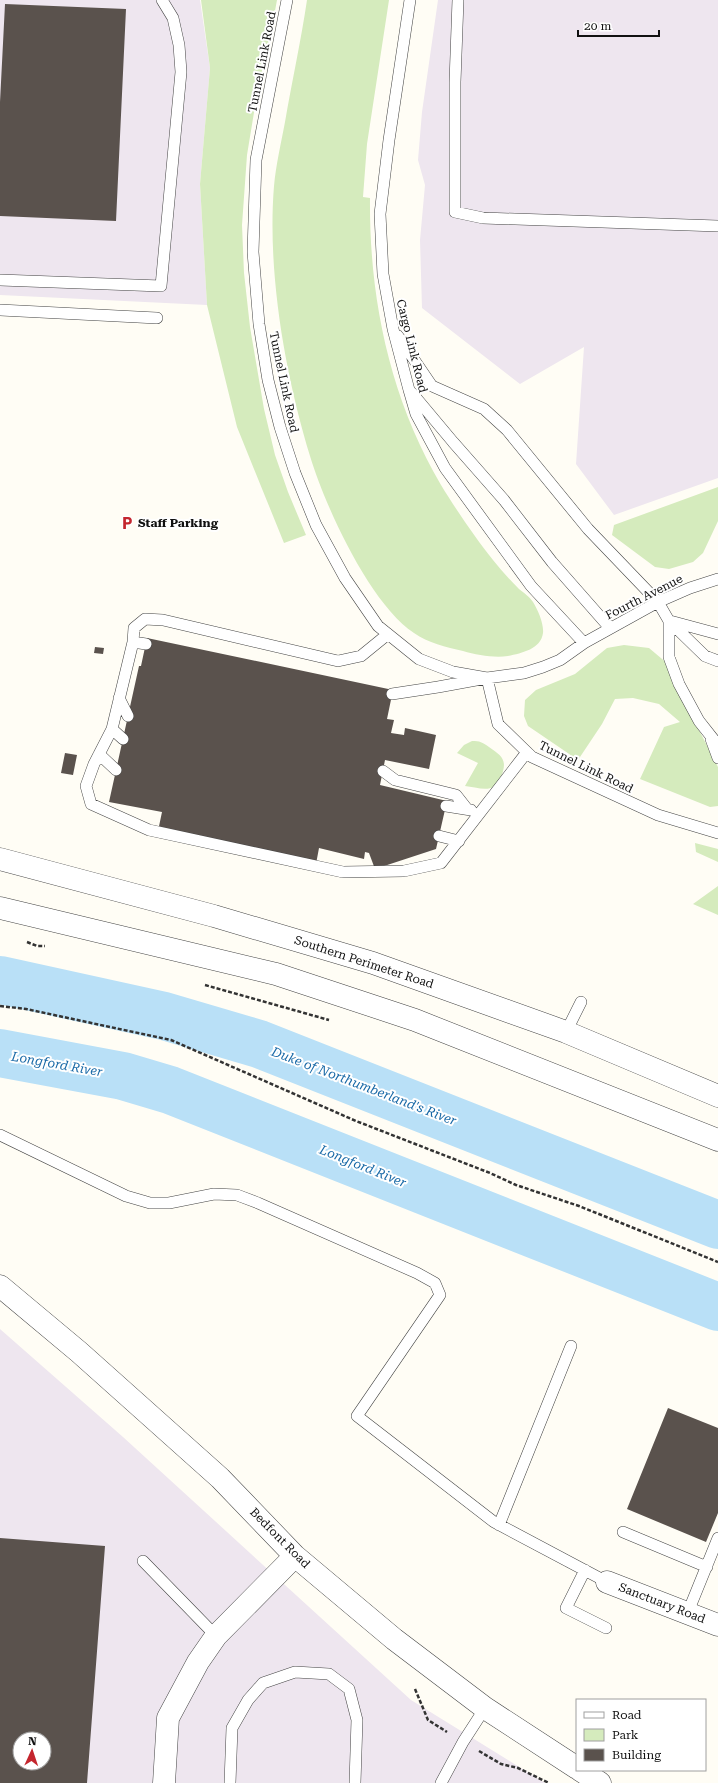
<svg xmlns="http://www.w3.org/2000/svg" width="718" height="1783" font-family="'Roboto Serif',serif">
<style>
.industrial{fill:#eee6ef;fill-rule:evenodd}
.green{fill:#d5ebbd}
.lines{fill:none;stroke-linecap:round;stroke-linejoin:round}
.river{stroke:#b9e0f7;stroke-width:48}
.building{fill:#5a524d;fill-rule:evenodd}
.service-casing{stroke:#444;stroke-width:12}
.minor-casing{stroke:#444;stroke-width:23}
.tertiary-casing{stroke:#444;stroke-width:23}
.path{stroke:#333;stroke-width:2.5;stroke-dasharray:4 2;stroke-linecap:butt}
.service{stroke:#fff;stroke-width:11}
.minor{stroke:#fff;stroke-width:22}
.tertiary{stroke:#fff;stroke-width:22}
.labels{text-anchor:middle;dominant-baseline:central;stroke-width:4;stroke-linejoin:round;paint-order:stroke}
.street-label{font-size:12px;fill:#111;stroke:#fff}
.poi-label{font-size:12px;font-weight:bold;fill:#111;stroke:#fff;text-anchor:start}
.water-label{font-size:13px;font-style:italic;fill:#1768a6;stroke:#fff}
</style>
<rect width="100%" height="100%" fill="#fffdf5"/>
<path class="industrial" d="M0 0H200L210 68 200 184 207 305 0 295Z
M438 0H718V478L614 515 576 464 584 347 520 384 422 308 420 240 425 185 418 160 422 112Z
M0 1329 123 1437 411 1700 545 1783H0ZM20 1739H44V1763H20Z"/>
<path class="green" d="M201 0H277L269 43 259 82 247 155 242 225 244 273 250 327 264 409 275 455 288 492 306 535 284 543 237 427 207 305 200 184 210 68Z
M307 0H389L367 144 363 197 370 198C369 299 390 398 441 485 455 508 476 539 493 560 501 570 510 580 519 589 524 593 530 597 533 602 538 610 544 624 543 633 541 649 522 653 508 656 494 658 477 655 463 651 446 647 428 643 414 633 370 604 325 506 310 456 285 374 267 272 274 186 276 165 281 143 285 122 292 81 301 41 307 0Z
M718 487V521L703 553 693 562 669 569 655 567 612 535 614 525Z
M624 645 649 648 668 664 681 695 718 767V806L710 807 640 779 664 727 680 722 659 704 633 698 615 699 602 724 578 760 528 726 524 716 525 700 536 690 575 674 607 648Z
M472 741C480 741 482 742 489 747 502 756 508 760 501 777 500 781 497 785 494 787 486 791 474 787 465 786L478 763 457 753 464 745Z
M695 843 718 849V862L696 852Z
M718 886V915L693 904Z"/>
<g class="lines">
<path class="river" d="M0 980 164 1016 259 1044 718 1225
M0 1053 123 1076 170 1090 718 1307"/>
</g>
<path class="building" d="M5 4 126 9 116 221 0 216V102Z
M147 638 393 690 387 719 394 720 391 733 404 735 405 728 436 735 429 769 385 760 380 785 447 801 436 849 375 869 369 853 365 852 364 859 319 848 316 864 158 831 162 812 109 802 139 666H141Z
M95 647 104 648 103 654 94 653Z
M65 753 77 755 73 775 61 773Z
M668 1408 718 1428V1513L706 1542 627 1509Z
M0 1538 105 1546 87 1783H0ZM20 1739H44V1763H20Z"/>
<g class="lines">
<g class="service-casing">
<path id="service" d="M287 0 256 160 253 252 259 324 268 380 280 427 295 473 316 525 345 578 378 626 419 659 453 672 487 678 524 673 543 667 560 660 584 643 658 602 690 588 718 579
M410 0 389 140 380 214 383 274 393 329 409 390 416 414 445 468 531 586 584 643
M458 0 455 82V212L483 218 718 226
M0 280 161 286 181 72 179 45 173 18 162 0
M0 310 157 318
M398 336 432 386 484 409 507 430 588 529 658 602 669 621 705 656 718 661
M412 393 453 442 504 500 552 562 610 628
M669 621V657L679 684 699 721 718 745
M670 621 718 634
M388 634 361 656 338 661 163 620 145 619 134 628 133 642 112 729 94 764 86 786 91 804 149 830 343 872 404 871 441 863 527 752
M133 642 146 644
M392 694 438 687 487 678 498 724 532 757 658 815 718 833
M119 698 128 716
M112 729 123 739
M711 739 718 758
M99 754 116 770
M383 771 395 780 456 795 467 809
M446 806 471 810
M439 836 459 841
M566 1032 581 1002
M0 1135 126 1196 150 1203H169L214 1194 237 1195 258 1203 417 1273 435 1283 440 1295 357 1416 494 1522 607 1582
M499 1525 571 1346
M623 1532 707 1567
M143 1561 216 1636
M585 1570 566 1608 606 1628
M688 1612 718 1538
M230 1783 232 1728 248 1700 263 1683 295 1672 329 1674 349 1689 357 1720 355 1783
M441 1783 463 1742 485 1708"/>
</g>
<g class="minor-casing">
<path id="minor" d="M0 1286 79 1352 220 1478 295 1556 394 1639 485 1708 577 1768
M607 1582 718 1625
M580 1770 600 1783
M164 1783 168 1718 198 1662 216 1636 295 1556"/>
</g>
<g class="tertiary-casing">
<path id="tertiary" d="M0 859 214 916 373 963 566 1032 718 1096
M0 908 276 974 415 1020 718 1140"/>
</g>
<path class="path" d="M27 942 37 946H45
M205 985 329 1020
M0 1006 26 1009 171 1040 356 1121 490 1173 516 1185 579 1206 718 1262
M415 1689 428 1720 447 1732
M479 1751 501 1764 518 1768 549 1783"/>
<use href="#service" class="service"/>
<use href="#minor" class="minor"/>
<use href="#tertiary" class="tertiary"/>
</g>
<defs>
<g id="parking-bare" transform="scale(1.08)"><path d="M-3.5-5.5H1a3.5 3.5 0 0 1 0 7H-1V5.5H-3.5ZM-1-3.4V-.6H.8a1.4 1.4 0 0 0 0-2.8Z" fill="#c4262e" stroke="#fff" stroke-width="2.5" paint-order="stroke"/></g>
</defs>
<g fill-rule="evenodd">
<use href="#parking-bare" x="127" y="523"/>
</g>
<g class="labels">
<g class="street-label">
<text transform="translate(262 62) rotate(-79)">Tunnel Link Road</text>
<text transform="translate(412 346) rotate(76)">Cargo Link Road</text>
<text transform="translate(284 382) rotate(78)">Tunnel Link Road</text>
<text transform="translate(644 597) rotate(-27)">Fourth Avenue</text>
<text transform="translate(586 767) rotate(26)">Tunnel Link Road</text>
<text transform="translate(364 962) rotate(18)">Southern Perimeter Road</text>
<text transform="translate(280 1538) rotate(45)">Bedfont Road</text>
<text transform="translate(662 1603) rotate(21)">Sanctuary Road</text>
</g>
<g class="poi-label">
<text x="138" y="523">Staff Parking</text>
</g>
<g class="water-label">
<text transform="translate(57 1064) rotate(10)">Longford River</text>
<text transform="translate(364 1086) rotate(21)">Duke of Northumberland's River</text>
<text transform="translate(363 1166) rotate(22)">Longford River</text>
</g>
</g>
<rect x="576" y="1699" width="130" height="72" fill="#ffffff" stroke="#a0a0a0"/>
<rect x="584" y="1712" width="20" height="6" fill="#ffffff" stroke="#a0a0a0"/>
<text x="612" y="1719" font-size="12" fill="#111111">Road</text>
<rect x="584" y="1729" width="20" height="12" fill="#d5ebbd" stroke="#a0a0a0"/>
<text x="612" y="1739" font-size="12" fill="#111111">Park</text>
<rect x="584" y="1749" width="20" height="12" fill="#5a524d" stroke="#a0a0a0"/>
<text x="612" y="1759" font-size="12" fill="#111111">Building</text>
<g transform="translate(32 1751) rotate(3)"><circle r="19" fill="#ffffff" stroke="#a0a0a0"/>
<path d="M0-3L7 15L0 10L-7 15Z" fill="#c4262e"/>
<text y="-6" font-size="11" font-weight="bold" text-anchor="middle" fill="#111111">N</text>
</g>
<path d="M578 30v6h81v-6" fill="none" stroke="#111111" stroke-width="2"/>
<text x="584" y="30" font-size="12" fill="#111111" stroke="#ffffff" stroke-width="3" paint-order="stroke">20 m</text>
</svg>
